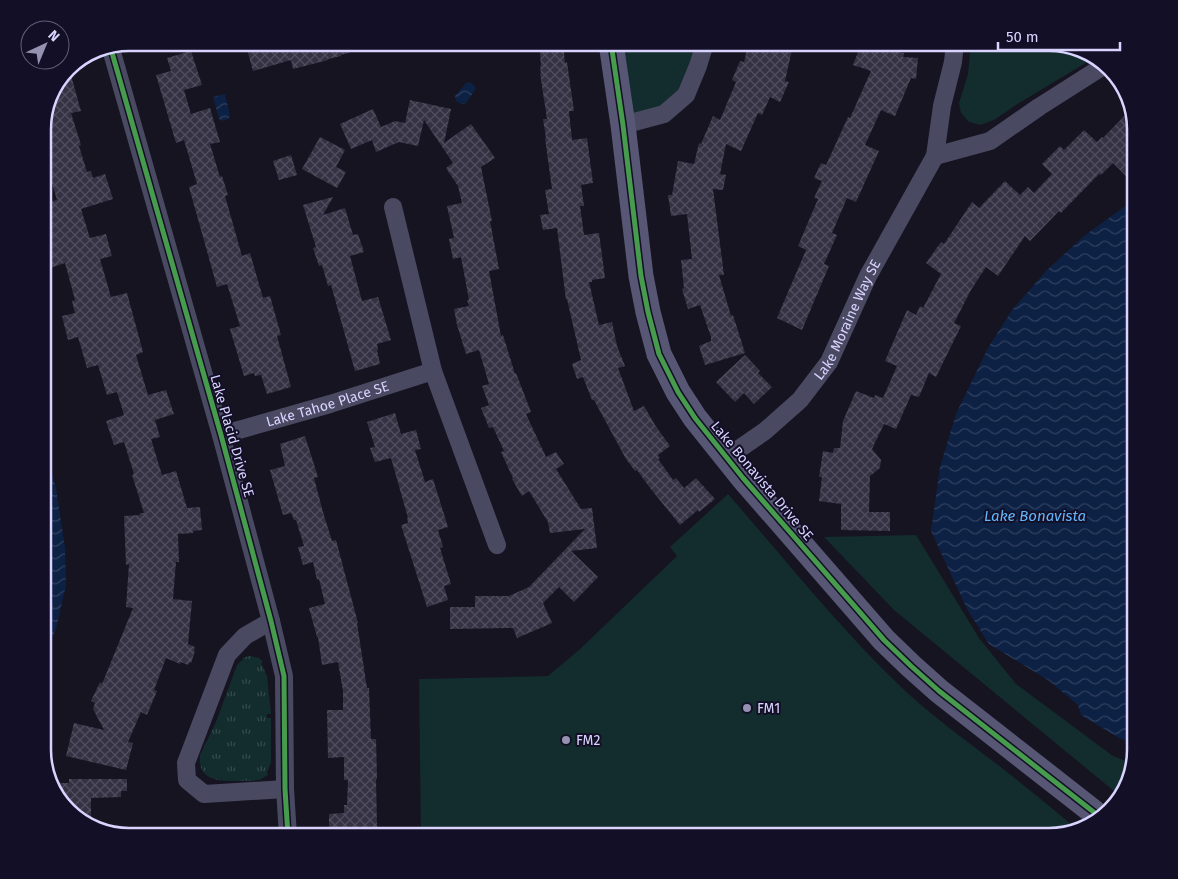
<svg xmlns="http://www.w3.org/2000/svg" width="1178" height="879" font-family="'Fira Sans',sans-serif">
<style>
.grass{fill:url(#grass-tufts)}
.park{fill:#132c2d}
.water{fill:url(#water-waves)}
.building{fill:url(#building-cross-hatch)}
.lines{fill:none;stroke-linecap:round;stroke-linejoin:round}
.street{stroke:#4a4962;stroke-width:18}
.secondary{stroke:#575674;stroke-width:25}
.cycleway-casing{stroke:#130f26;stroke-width:8}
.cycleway{stroke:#469c4c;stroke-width:5}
.poi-dot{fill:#9591b1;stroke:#130f26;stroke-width:2}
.labels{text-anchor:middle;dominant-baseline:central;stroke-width:4;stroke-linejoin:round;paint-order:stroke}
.street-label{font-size:14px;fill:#d9d4ff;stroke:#130f26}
.poi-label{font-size:14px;fill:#d9d4ff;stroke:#130f26;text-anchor:start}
.water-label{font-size:15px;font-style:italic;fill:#62b6ff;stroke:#130f26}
.rim{fill:none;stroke:#d9d4ff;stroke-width:2.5}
</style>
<defs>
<pattern id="grass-tufts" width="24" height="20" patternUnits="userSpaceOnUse" patternTransform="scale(1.25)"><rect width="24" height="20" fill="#132c2d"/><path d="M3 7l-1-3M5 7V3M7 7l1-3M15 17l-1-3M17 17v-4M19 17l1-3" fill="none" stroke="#354a4c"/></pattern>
<pattern id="water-waves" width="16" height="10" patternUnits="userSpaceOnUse" patternTransform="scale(1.25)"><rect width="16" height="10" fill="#0d2144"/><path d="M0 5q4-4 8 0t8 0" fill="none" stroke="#304060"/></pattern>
<pattern id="building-cross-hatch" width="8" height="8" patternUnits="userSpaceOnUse" patternTransform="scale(1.25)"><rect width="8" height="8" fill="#343243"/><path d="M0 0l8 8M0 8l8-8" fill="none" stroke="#514f5f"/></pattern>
</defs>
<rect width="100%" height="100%" fill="#161421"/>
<path class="grass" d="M250 656 259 658 263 662 261 663 267 676 271 714H267V718H271V763L267 772 268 775C265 776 261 780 258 780 253 782 247 780 242 781 223 781 197 783 200 755L216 722 237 665 245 657Z"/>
<path class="park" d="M611 43H705L686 95 623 125Z
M971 43H1049L1094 58 1019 103 994 120 980 125 969 122 961 113 959 103 968 74Z
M728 494C784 558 837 625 898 684 929 714 964 739 998 765 1025 786 1052 808 1078 830L1049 836H421L419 679 548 676 579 650 677 556 670 547Z
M916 535 979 638 1016 684 1113 756 1131 763 1120 796 894 610 824 537Z"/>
<path class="water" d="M469 82 475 86V90L466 103 461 104 456 101 455 96 466 83Z
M225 94 230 116 228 119 223 121 219 119 213 97Z
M1135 199V744L1119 738 1081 715 1078 705 1048 680 989 644 967 609 931 531 940 467 956 414 988 348 1012 310 1047 270 1084 236Z
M43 436 56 489 65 548 66 585 56 629 43 660Z"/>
<path class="building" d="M245 42H370L371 46 341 55V56L328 59V60L293 69 291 60 253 71Z
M539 42H563L565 63 567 62 574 111H569L572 140 587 138 593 183 581 185 584 206H580L584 235 599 233 605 278 592 280V282H589L599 325 612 322 617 346 625 366 618 368 634 411 644 406 655 425 670 446 658 455 660 458 658 459 673 480 676 478 684 488 696 478 715 499 699 512 698 510 680 525 650 488 637 470 635 471 626 459 594 400H592L583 377 577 379 572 364 581 360 567 299 566 300 557 228 543 230 540 215 549 214 545 190 552 189 545 138H546L543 119H547L540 73H541L540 66H541Z
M749 42H792L791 45H793L785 81 789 82 780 102 770 97 762 115 758 113 741 151 726 144 720 174 726 175 723 190 713 189 724 275H719L731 316 733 315 745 353 705 365 699 346 711 341V337L700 305 688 309 682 289 684 288 681 260 692 259 687 214 671 216 668 195H672L678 161 694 164 699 143 701 144 713 116 720 120 736 82 732 80 740 61 744 62Z
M877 42H902L901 53H904L903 57 918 58 916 79 911 78 895 116 881 110 865 145 879 151 856 202 847 198 832 233 837 235 824 264 829 266 802 330 777 318 806 250 798 246 818 199 814 198 822 181 814 178 821 163 826 165 848 117 850 118 871 71 853 65 860 47 875 52Z
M191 51 202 85 184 90 191 114 210 108 220 142 210 144 220 177 222 176 228 195 225 196 242 256 250 253 263 298 270 296 281 335 277 336 291 387 267 394 261 375 255 376 254 373 244 376 230 329 240 326 227 284 217 287 189 187 197 184 184 140 176 143 156 75 171 71 167 58Z
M69 68 81 111 71 113 81 145 79 146 87 172 91 171 93 178 105 174 113 199 81 209 90 238 106 234 112 256 100 259 111 297 127 293 143 352 136 355 148 395 166 390 174 414 155 420 160 437 151 439 162 475 176 471 187 508 200 507 202 530 193 531V533L178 534 179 562H176L173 599 192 601 188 644 195 647 194 650 195 651 191 663 190 662 188 665 181 662 180 664 166 658 154 690 157 691 147 715 141 712 128 742 133 743 126 770 66 756 74 723 104 730 93 709 95 703 91 701 100 682 102 684 133 608 126 607 129 564 126 565 124 516 140 515V513H144L132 475 134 474 124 442 114 445 106 421 124 415 117 392 107 395 98 365 87 368 78 337 68 340 62 316 75 313 72 301 75 300 65 263 50 268 47 256 43 257V222L51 220 45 203 57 200 43 154V123L51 91Z
M410 100 451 109 444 143 471 124 495 158 481 167 492 221H490L499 269 489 271 501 336 503 335 515 374 516 373 531 412 526 414 546 457 556 452 564 464 556 469 581 509 592 508 597 548 571 551 598 577 574 602 559 587 543 603 552 623 517 638 513 628 450 629V607H475V596H509L529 587 585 529 550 533 548 522 529 491 522 496 512 479 513 478 501 452 504 451 493 427 489 428 481 408 489 405 482 386 489 384 479 350 466 354 457 325 454 309 469 306 467 300H469L461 257 453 259 449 239 454 238 447 206 462 203 458 186 446 168 453 163 424 120 418 146 399 142 376 152 372 140 351 149 340 124 373 109 381 127 395 121 405 123Z
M1131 109 1136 129V136L1128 143 1136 150V168L1127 177 1113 163 1101 175 1099 174 1061 213 1059 211 1030 241 1025 236 998 276 986 267 971 290 954 323 961 326 936 377 929 373 919 397 911 395 896 429 884 424 872 449 881 460 880 468 870 476 869 512H890V531L841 530V504L819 501 822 477H819L823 451 833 453 834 448H840L843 421 856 391 874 398 875 395 883 398 897 366 885 361 907 310 916 315 920 306 923 308 941 274 926 263 941 242 944 244 972 202 979 208 1005 181 1020 195 1028 187 1034 193 1052 174 1042 164 1060 146 1064 150 1084 130 1097 142 1102 137 1103 138Z
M320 137 345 150 336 167 346 172 337 188 302 169Z
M291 155 297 175 279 180 273 161Z
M333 197 323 215 345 208 353 235 358 234 364 252 350 256 362 301 378 297 391 340 377 344 378 350H377L380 364 355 371 331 285 328 286 322 265 319 266 313 248 316 247 303 205Z
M745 355 760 371 758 373 772 387 754 404 744 393 735 402 716 382Z
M395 413 401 434 416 430 421 449 415 450 425 482 433 479 448 527 438 530 443 547 440 548 451 584 444 586 448 600 427 607 401 525 408 523 407 518H408L391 458 375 462 370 448 375 447 367 422Z
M305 436 318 477 314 478 323 512 332 541 336 540 358 623H357L367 688H369L371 739H376L377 779H376L377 827H369V835L329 836V814L344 813V805H347L348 780H344V757L328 758 327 710H343V691L338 662 322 665 318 637H317L309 608 325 604 319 579 317 580 313 562 303 565 298 547 304 546 296 520H294L291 513 283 515 270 470 285 466 280 444Z
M69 779H127V791H121V797L91 798V824L76 818 55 793V783H69Z"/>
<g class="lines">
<g class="street">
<path d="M111 49 221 435 271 621 284 676 285 789 288 836"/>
<path d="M623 125 664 114 686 95 698 66 705 43"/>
<path d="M935 156 990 141 1039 107 1105 65"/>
<path d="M393 207 433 371 497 545"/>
<path id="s1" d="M221 435 330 404 433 371"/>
<path id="s2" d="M726 458 765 431 800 400 829 362 868 276 935 156 942 106 953 62 955 43"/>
<path d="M271 621 245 636 227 655 186 763 187 780 204 794 285 789"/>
</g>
<path class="secondary" d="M611 43 623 125 641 276 648 312 659 354 678 392 695 418 743 478 884 640 911 666 939 691 1100 817"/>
<g class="cycleway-casing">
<path id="cycleway" d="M611 43 623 125 641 276 648 312 659 354 678 392 695 418 743 478 884 640 911 666 939 691 1100 817
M111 49 221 435 271 621 284 676 285 789 288 836"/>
</g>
<use href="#cycleway" class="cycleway"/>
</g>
<g class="poi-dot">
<circle cx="747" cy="708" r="5"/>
<circle cx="566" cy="740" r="5"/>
</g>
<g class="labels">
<g class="street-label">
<text stroke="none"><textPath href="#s2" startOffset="188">Lake Moraine Way SE</textPath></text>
<text stroke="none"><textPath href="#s1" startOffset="111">Lake Tahoe Place SE</textPath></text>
<text transform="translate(232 436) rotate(74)">Lake Placid Drive SE</text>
<text transform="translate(762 481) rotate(50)">Lake Bonavista Drive SE</text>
</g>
<g class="poi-label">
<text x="757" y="708">FM1</text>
<text x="576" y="740">FM2</text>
</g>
<g class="water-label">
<text x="1035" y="516">Lake Bonavista</text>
</g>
</g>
<path d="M0 0H1178V879H0ZM129 51H1049A78 78 0 0 1 1127 129V750A78 78 0 0 1 1049 828H129A78 78 0 0 1 51 750V129A78 78 0 0 1 129 51Z" fill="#130f26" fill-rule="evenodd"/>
<path class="rim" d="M129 51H1049A78 78 0 0 1 1127 129V750A78 78 0 0 1 1049 828H129A78 78 0 0 1 51 750V129A78 78 0 0 1 129 51Z"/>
<g transform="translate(45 45) rotate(44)"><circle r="24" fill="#130f26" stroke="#625e7d"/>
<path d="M0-4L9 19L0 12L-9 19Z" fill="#9591b1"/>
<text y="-8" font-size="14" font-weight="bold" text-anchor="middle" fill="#d9d4ff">N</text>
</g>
<path d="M998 42v8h122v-8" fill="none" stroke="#d9d4ff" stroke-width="2.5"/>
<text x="1006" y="42" font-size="15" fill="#d9d4ff" stroke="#130f26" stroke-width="4" paint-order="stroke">50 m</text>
</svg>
